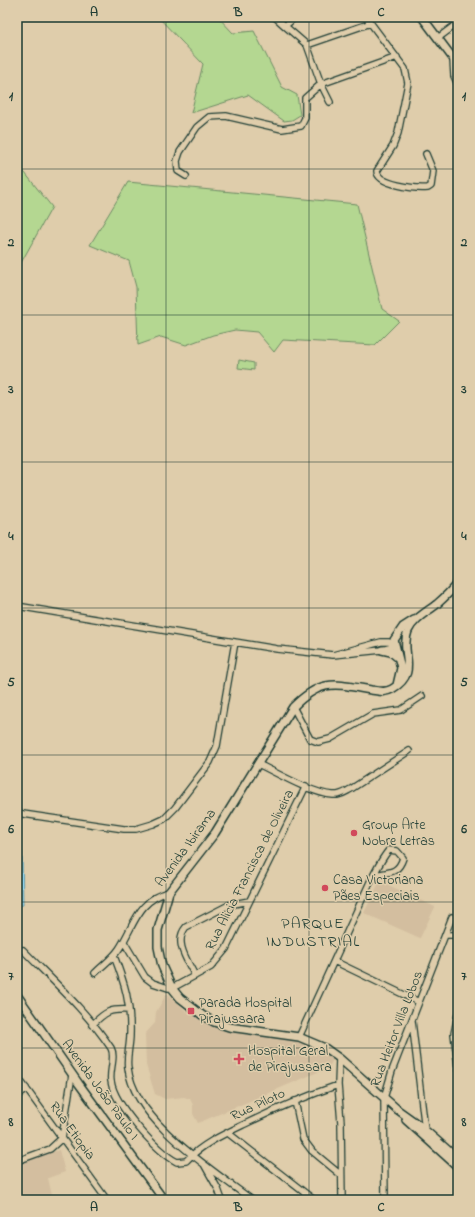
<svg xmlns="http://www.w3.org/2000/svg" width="475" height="1217" font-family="'Indie Flower',sans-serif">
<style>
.built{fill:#d3be9f}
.green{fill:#b4d791;stroke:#6a8a62}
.water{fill:#91d7f3;stroke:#6399a7}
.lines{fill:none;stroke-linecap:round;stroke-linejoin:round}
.minor-casing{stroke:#1f3d34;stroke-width:8}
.major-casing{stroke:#1f3d34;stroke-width:10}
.minor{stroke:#dfcdab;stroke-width:5.5}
.major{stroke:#dfcdab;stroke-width:7}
.grid{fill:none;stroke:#1f3d34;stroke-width:1;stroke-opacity:0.55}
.poi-dot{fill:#d1495b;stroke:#dfcdab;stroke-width:1.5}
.labels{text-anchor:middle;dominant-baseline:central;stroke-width:3;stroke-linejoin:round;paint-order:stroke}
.poi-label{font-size:14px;fill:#1f3d34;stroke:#dfcdab;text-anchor:start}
.street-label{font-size:14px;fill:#1f3d34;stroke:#dfcdab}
.quarter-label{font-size:16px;letter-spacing:1px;fill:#1f3d34;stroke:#dfcdab}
.neatline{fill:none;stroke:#1f3d34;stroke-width:1.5}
.grid-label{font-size:13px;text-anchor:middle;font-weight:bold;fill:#1f3d34}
</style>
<rect width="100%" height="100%" fill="#dfcdab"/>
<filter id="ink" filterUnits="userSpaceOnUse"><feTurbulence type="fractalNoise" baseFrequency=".025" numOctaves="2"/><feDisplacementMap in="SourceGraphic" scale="8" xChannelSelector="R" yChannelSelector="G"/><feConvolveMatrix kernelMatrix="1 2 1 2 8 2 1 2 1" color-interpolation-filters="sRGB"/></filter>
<g filter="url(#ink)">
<path class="built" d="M380 881 435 907 420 938 364 913Z
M167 993 186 1011 212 1026 230 1030 295 1039 319 1049 333 1060 330 1065 318 1072 198 1123 193 1114V1105L190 1099 184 1097 165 1099 155 1094 146 1065 145 1034 155 1023 156 1012Z
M59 1150 65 1172 48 1178 53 1200H19L17 1198V1163Z"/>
<path class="green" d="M158 17H218L233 33 254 31 282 87 297 95 300 115 292 120 284 121 248 95 191 113 203 64Z
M17 163 52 207 17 270Z
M128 182 357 204 382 309 399 321 375 345 283 340 274 352 257 332 235 330 213 335 186 345 161 337 138 345 136 287 129 261 90 245Z
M239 360 254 363V370L238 368Z"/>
<path class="water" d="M17 847 22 852 23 905 17 906Z"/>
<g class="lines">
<g class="minor-casing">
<path id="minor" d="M275 17 285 26
M295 17 285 26 307 45 321 84 330 102
M366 17 405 69 408 83 398 133 393 146 377 171C377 185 417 189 428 188L431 186 433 171 426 154
M438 38 458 23
M307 45 371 23
M453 60 454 76 458 85
M186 176 178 171 177 161 180 152 197 127 209 117 226 116 282 129 301 126 305 118V98L321 84 397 57
M17 606 277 649 333 655 382 650 389 648 394 645 389 642H381L333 655
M293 707 310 739 318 742 330 739 373 714 401 710 422 696
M258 764C277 773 313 794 333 795 340 796 345 792 351 789L409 751
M17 812 23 814 124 829H136L153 824 164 819 175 808 210 762 217 746 235 642
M446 935H458
M124 942 145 977 153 983 168 988 176 986 211 967 226 949 306 786
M23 950C53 981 87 1012 111 1048 116 1057 109 1071 111 1081 114 1104 156 1151 177 1162L186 1161C202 1144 224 1134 245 1124 276 1109 306 1096 338 1085
M114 956C125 984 131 1004 130 1035 130 1046 126 1058 128 1068 134 1121 213 1170 252 1200
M334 961 419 1002
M95 973C103 965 113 958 119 949 134 926 138 899 169 892
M195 976C188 961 173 942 186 927L229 905 249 901
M458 1014 454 1034 458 1068
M412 1021 425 1130
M92 1025C106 1011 110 1009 129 1010
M299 1037 370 882C376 871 381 859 389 850L397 851 403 858C398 874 389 872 374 875
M339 1058 338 1085 341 1123 342 1200
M17 1076 107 1200
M17 1097 26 1088
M295 1101 303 1139 312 1151 341 1175
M228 1133 314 1200
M17 1161 50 1149 62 1138 72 1075
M205 1166 218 1189 222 1200
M385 1200 384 1098 392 1071 452 917"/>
</g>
<g class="major-casing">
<path id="major" d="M422 17 458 65
M458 582C452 590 444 598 437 604 427 612 413 619 408 631 399 653 421 672 392 689 385 693 379 691 371 690 335 684 322 678 293 707L215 833 169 892 158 930V947L162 966 172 988 180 998 202 1015 214 1022 229 1027 299 1037 325 1048 339 1058 398 1110 419 1125 458 1159
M382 650 391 652 397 657
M397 685 401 668 394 640 403 627 414 620
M17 995 79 1084 164 1200
M406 1120 458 1167"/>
</g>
<use href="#minor" class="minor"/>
<use href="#major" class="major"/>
</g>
</g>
<path class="grid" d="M166 17V1200M309 17V1200M17 169H458M17 315H458M17 462H458M17 608H458M17 755H458M17 902H458M17 1048H458"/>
<g class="poi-dot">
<circle cx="354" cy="833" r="4"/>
<circle cx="325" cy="888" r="4"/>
<rect x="187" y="1007" width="8" height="8" rx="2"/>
<path d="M237 1053h4v4h4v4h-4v4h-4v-4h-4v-4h4z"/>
</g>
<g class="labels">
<g class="poi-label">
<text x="362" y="825">Group Arte<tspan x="362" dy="16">Nobre Letras</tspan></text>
<text x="333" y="880">Casa Victoriana<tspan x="333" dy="16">Pães Especiais</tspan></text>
<text x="199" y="1003">Parada Hospital<tspan x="199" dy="16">Pirajussara</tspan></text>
<text x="248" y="1051">Hospital Geral<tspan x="248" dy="16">de Pirajussara</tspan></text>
</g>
<g class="street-label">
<text transform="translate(186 848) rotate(-54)">Avenida Ibirama</text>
<text transform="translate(250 870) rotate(-63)">Rua Alicia Francisca de Oliveira</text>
<text transform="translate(397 1029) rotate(-69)">Rua Heitor Villa Lobos</text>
<text transform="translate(100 1090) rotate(54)">Avenida João Paulo I</text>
<text transform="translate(258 1105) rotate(-25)">Rua Piloto</text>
<text transform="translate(72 1131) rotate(54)">Rua Etiopia</text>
</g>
<g class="quarter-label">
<text x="313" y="924">PARQUE<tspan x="313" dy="18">INDUSTRIAL</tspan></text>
</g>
</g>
<rect width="475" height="1217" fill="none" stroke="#dfcdab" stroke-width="44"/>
<rect x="22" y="22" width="431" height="1173" class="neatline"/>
<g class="grid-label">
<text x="94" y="16">A</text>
<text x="238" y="16">B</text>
<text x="381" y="16">C</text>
<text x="11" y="100">1</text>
<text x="464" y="100">1</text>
<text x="11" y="246">2</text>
<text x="464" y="246">2</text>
<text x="11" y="393">3</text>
<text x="464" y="393">3</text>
<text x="11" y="540">4</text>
<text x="464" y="540">4</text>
<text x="11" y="686">5</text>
<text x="464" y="686">5</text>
<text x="11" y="833">6</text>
<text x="464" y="833">6</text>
<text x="11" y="980">7</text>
<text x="464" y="980">7</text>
<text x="11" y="1126">8</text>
<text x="464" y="1126">8</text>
<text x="94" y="1211">A</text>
<text x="238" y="1211">B</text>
<text x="381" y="1211">C</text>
</g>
</svg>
